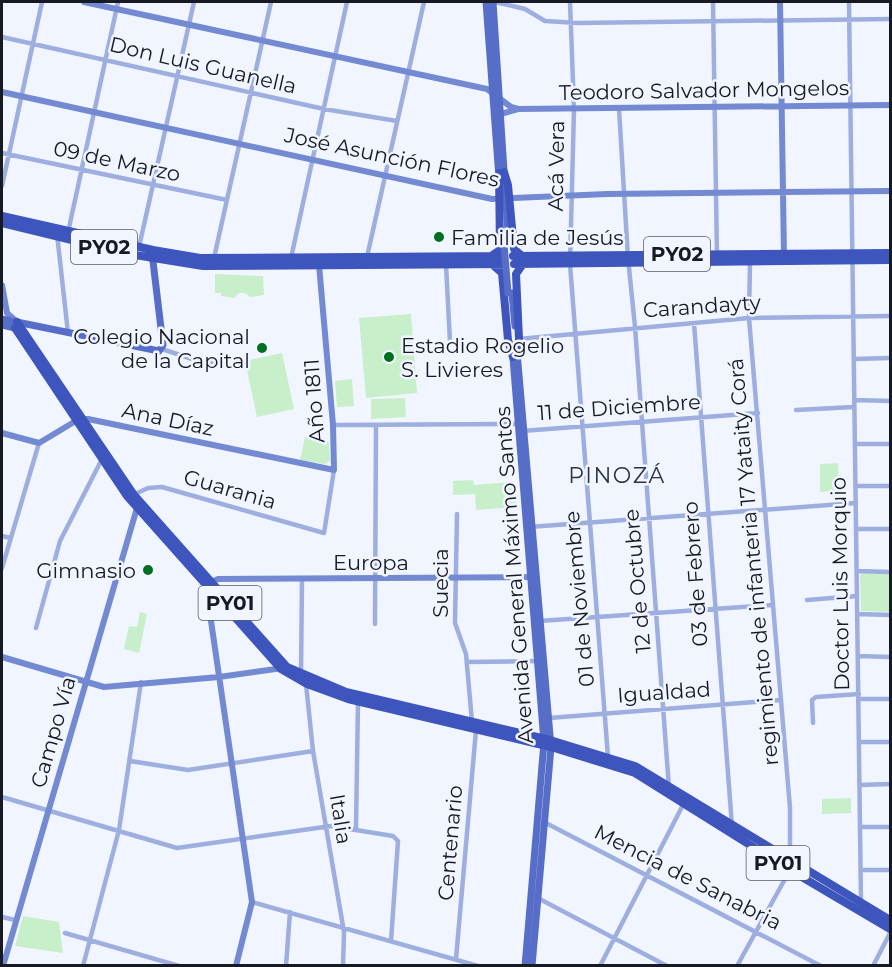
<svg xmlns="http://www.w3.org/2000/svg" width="892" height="967" font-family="Montserrat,sans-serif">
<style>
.green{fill:#c7efc9}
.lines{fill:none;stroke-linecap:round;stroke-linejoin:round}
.street{stroke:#9daedf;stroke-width:4.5}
.secondary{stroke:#7389d2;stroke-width:6}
.primary{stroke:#566ec7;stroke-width:7}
.highway{stroke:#3e55bd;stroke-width:8}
.primary-bridge{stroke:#566ec7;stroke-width:7}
.poi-dot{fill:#006f20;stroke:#f1f5ff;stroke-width:2}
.labels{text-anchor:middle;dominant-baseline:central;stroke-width:5;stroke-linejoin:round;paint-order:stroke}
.shield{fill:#f1f5ff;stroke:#585c65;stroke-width:1.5}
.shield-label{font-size:20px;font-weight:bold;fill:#171a23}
.street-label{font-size:21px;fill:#171a23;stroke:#f1f5ff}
.poi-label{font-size:21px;fill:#171a23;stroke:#f1f5ff;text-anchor:start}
.neighbourhood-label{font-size:22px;letter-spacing:1.5px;fill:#2d3446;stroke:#f1f5ff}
</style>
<rect width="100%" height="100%" fill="#f1f5ff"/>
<path class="green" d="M215 274 263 276 264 295 250 297 245 293H239L234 298 221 296V293H215Z
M411 314 417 393 366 398 359 318Z
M282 353 294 409 257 417 245 361Z
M352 379 354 406 337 407 335 381Z
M405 398 406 417 371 419V399Z
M305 437 329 442 330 461 325 464 300 460Z
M838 463 839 491 820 492V464Z
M473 480 474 485 514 482 516 507 476 510 475 494 453 495V481Z
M863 573 890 574V612L861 611 860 575Z
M140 612 147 614 139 653 124 649 129 626 137 627Z
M851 798V813L822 814V799Z
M23 916 59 922 63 953 15 946Z"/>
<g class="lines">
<path class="street" d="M495 2 525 9 545 21 578 23 890 19
M570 2 574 109 570 264 608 757
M713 2 717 257
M849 2 861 903
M2 37 324 109 397 121
M619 109 628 258 635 327 669 788
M2 153 227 200
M2 186 42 2
M57 234 68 333
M67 237 118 2
M139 247 194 2
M367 257 424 2
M214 258 271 2
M291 258 347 2
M446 265 450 342
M694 323 732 826
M519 339 749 318 890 316
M162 349 195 360 229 367
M854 359 890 358
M854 400 890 401
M796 410 854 407
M333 425 519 424
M522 431 758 413
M855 444H890
M856 486H890
M133 495 148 488 162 487 324 533 334 470
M457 514 455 623 466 654 472 722
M529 527 856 503
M856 529H890
M2 536 10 538
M2 568 39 443
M857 571 890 572
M807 600 857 596
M857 614 890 615
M539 621 773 605
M375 624 376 425
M36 628 60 541 102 459
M858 656 890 657
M467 662 538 661
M301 673 302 579
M306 684 313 751 344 932 343 966
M859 699H890
M549 718 781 700
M813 723 812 700 816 697 859 694
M859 742H890
M130 761 188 770 313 751
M860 785 890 784
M2 797 177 848 331 826 393 836 398 841 391 941
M544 822 821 966
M860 827H890
M356 828 358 701
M861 870H890
M532 895 667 966
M252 902 478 966
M2 917 15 920
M65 933 179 966
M456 959 476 730
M83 966 119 830 141 682
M286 966 290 912
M600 966 684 803
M737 966 790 870V808L749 318 750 262
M873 966 890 933"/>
<path class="secondary" d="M84 2 487 89 511 107 518 109
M780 2 784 256
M2 92 492 199 607 194 890 191
M497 115 518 109 890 105
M2 285 7 313 16 321
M2 433 39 443 79 419H88L334 470 333 425 319 265
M2 657 104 687 219 677 283 668
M3 966 137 508
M236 966 252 902 210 614 208 588 211 582 218 579 531 577"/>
<path class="primary" d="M486 2 499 178
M493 2 508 232
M512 293 515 326
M2 319 159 351 163 345 152 253
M2 325 15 328
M517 352 551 747 532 966
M513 358 544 742 525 966"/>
<path class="highway" d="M504 172 508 185 514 249 521 255
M2 216 153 250 200 258 502 256
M2 223 129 254 203 266 503 264
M491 256 500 250 499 173
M513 256 890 253
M514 264 890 260
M494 266 502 273 508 340 513 357
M17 322 134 495 287 667 346 692 550 740 635 766 890 920
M15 328 127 496 281 669 307 684 348 699 551 747 635 773 790 870 890 929
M518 356 519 339 516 274 523 264
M210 614 222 604"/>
<path class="primary-bridge" d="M503 232 508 293"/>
</g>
<g class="poi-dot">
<circle cx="439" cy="237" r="6"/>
<circle cx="262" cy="348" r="6"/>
<circle cx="389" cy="357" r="6"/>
<circle cx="148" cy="570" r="6"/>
</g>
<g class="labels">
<g class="shield">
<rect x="71" y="230" width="66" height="34" rx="4.5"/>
<rect x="644" y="237" width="66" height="34" rx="4.5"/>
<rect x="198.5" y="586" width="63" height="34" rx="4.5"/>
<rect x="746.5" y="846" width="63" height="34" rx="4.5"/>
</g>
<g class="shield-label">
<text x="104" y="247">PY02</text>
<text x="677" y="254">PY02</text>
<text x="230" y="603">PY01</text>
<text x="778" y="863">PY01</text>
</g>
<g class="street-label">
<text transform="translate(203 65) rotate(13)">Don Luis Guanella</text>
<text transform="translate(704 90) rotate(-1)">Teodoro Salvador Mongelos</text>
<text transform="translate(392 157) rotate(12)">José Asunción Flores</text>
<text transform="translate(117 161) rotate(12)">09 de Marzo</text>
<text transform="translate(556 166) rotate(-89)">Acá Vera</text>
<text transform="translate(702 306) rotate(-4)">Carandayty</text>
<text transform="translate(314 401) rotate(-94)">Año 1811</text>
<text transform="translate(619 407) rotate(-4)">11 de Diciembre</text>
<text transform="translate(168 419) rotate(12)">Ana Díaz</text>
<text transform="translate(230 489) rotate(16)">Guarania</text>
<text x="371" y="562">Europa</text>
<text transform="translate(753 562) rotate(-95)">regimiento de infanteria 17 Yataity Corá</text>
<text transform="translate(695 574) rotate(-94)">03 de Febrero</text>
<text transform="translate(514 575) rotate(-94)">Avenida General Máximo Santos</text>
<text transform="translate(637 581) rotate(-95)">12 de Octubre</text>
<text transform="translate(440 583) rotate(-90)">Suecia</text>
<text transform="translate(840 584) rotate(-91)">Doctor Luis Morquio</text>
<text transform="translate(579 599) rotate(-95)">01 de Noviembre</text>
<text transform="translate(664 692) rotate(-4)">Igualdad</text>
<text transform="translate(53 732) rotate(-74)">Campo Vía</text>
<text transform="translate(341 819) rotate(81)">Italia</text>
<text transform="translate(450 843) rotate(-85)">Centenario</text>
<text transform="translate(688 877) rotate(27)">Mencia de Sanabria</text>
</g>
<g class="poi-label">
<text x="451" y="237">Familia de Jesús</text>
<text x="250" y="336" text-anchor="end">Colegio Nacional<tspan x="250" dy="24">de la Capital</tspan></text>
<text x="401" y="345">Estadio Rogelio<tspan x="401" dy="24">S. Livieres</tspan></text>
<text x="136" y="570" text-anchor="end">Gimnasio</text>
</g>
<g class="neighbourhood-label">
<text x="617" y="475">PINOZÁ</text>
</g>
</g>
<rect width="892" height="967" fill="none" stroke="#171a23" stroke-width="6"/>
</svg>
